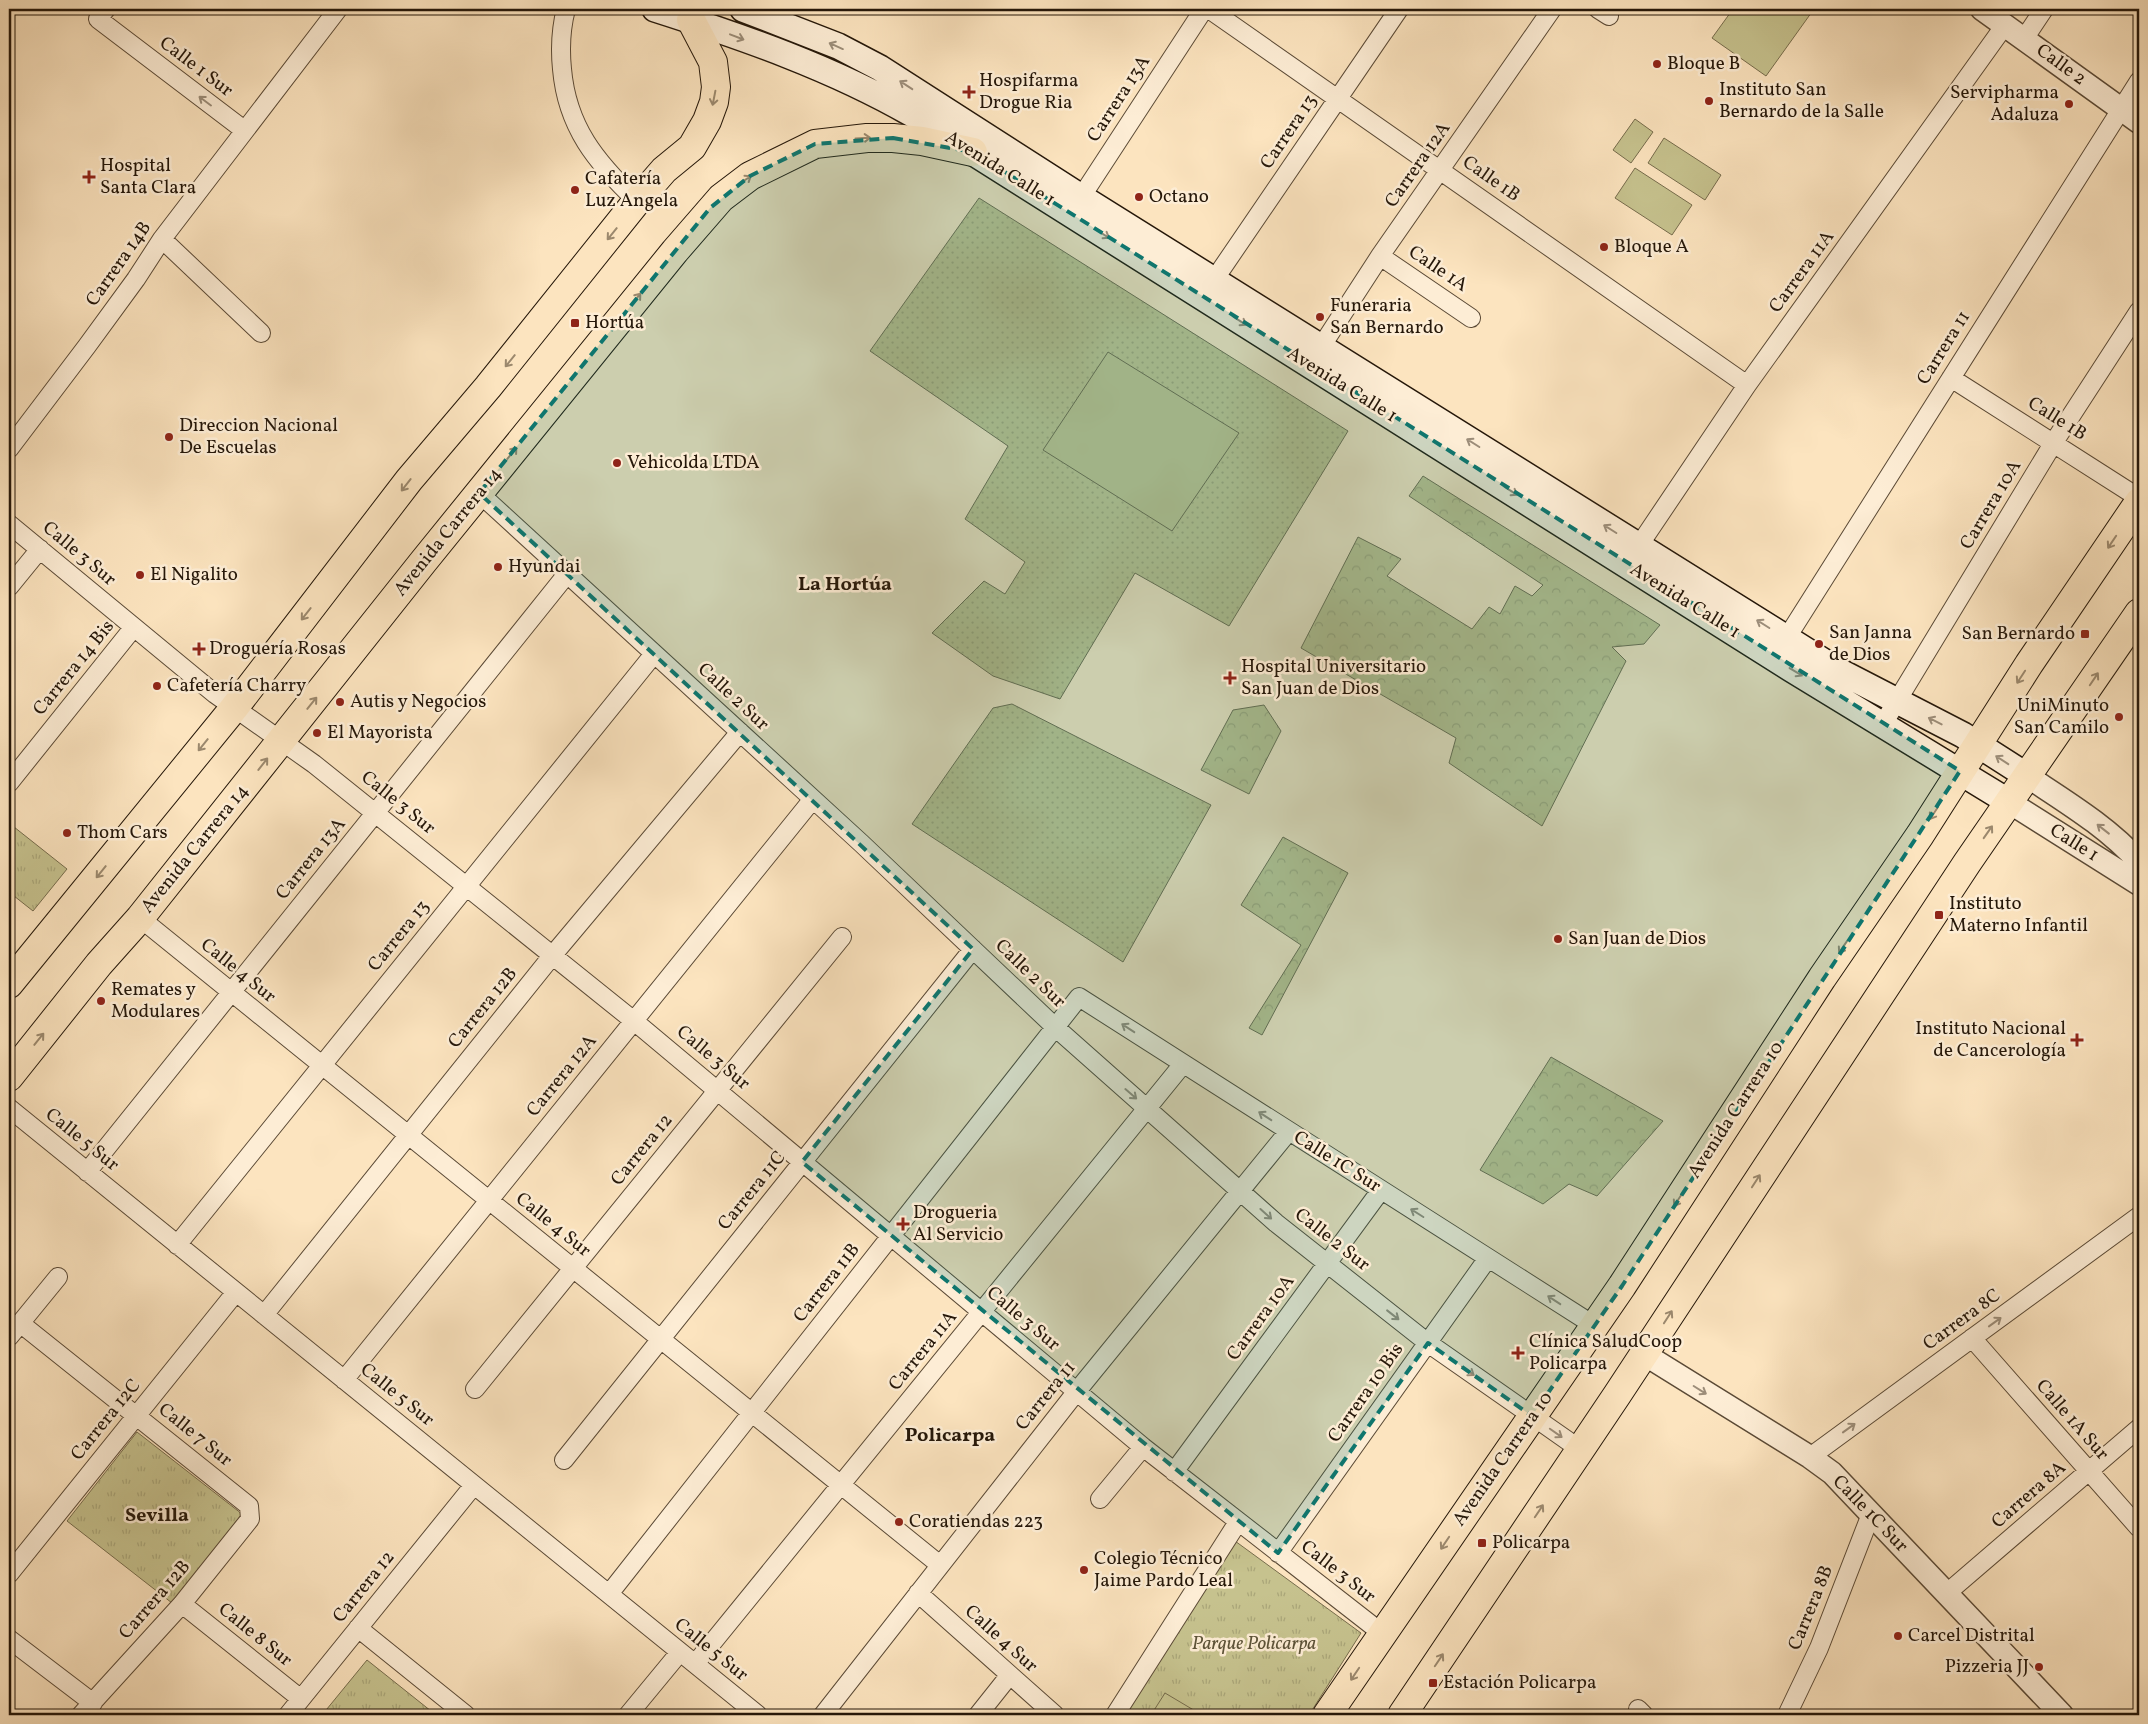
<svg xmlns="http://www.w3.org/2000/svg" width="2148" height="1724" font-family="Vollkorn,serif">
<style>
.grass{fill:url(#grass-dots);stroke:#766c4c}
.forest{fill:url(#forest-crowns);stroke:#766c4c}
.park{fill:url(#park-tufts);stroke:#766c4c}
.pitch{fill:#c6c28e;stroke:#766c4c}
.lines{fill:none;stroke-linecap:round;stroke-linejoin:round}
.minor-casing{stroke:#5b4a36;stroke-width:20}
.tertiary-casing{stroke:#5b4a36;stroke-width:25}
.secondary-casing{stroke:#251709;stroke-width:28}
.primary-casing{stroke:#251709;stroke-width:30}
.minor{stroke:#fdedd5;stroke-width:18}
.tertiary{stroke:#fdedd5;stroke-width:22}
.secondary{stroke:#fdedd5;stroke-width:25}
.primary{stroke:#fce4bf;stroke-width:28}
.oneway{stroke:#9c8d79}
.oneway2{stroke:#9b886d}
.marked{fill:#0f766e;fill-opacity:0.2;stroke:#0f766e;stroke-width:4;stroke-dasharray:10 6;stroke-linejoin:round}
.poi-dot{fill:#8f2418;stroke:#fdedd5;stroke-width:2}
.labels{text-anchor:middle;dominant-baseline:central;stroke-width:5;stroke-linejoin:round;paint-order:stroke}
.poi-label{font-size:19px;fill:#251709;stroke:#fdedd5;text-anchor:start}
.street-label{font-size:19px;fill:#251709;stroke:#fdedd5}
.park-label{font-size:19px;font-style:italic;fill:#5d5338;stroke:#fdedd5}
.neighbourhood-label{font-size:20px;font-weight:bold;fill:#251709;stroke:#fdedd5}
</style>
<defs>
<pattern id="grass-dots" width="8" height="8" patternUnits="userSpaceOnUse" patternTransform="scale(1.25)"><rect width="8" height="8" fill="#c6c28e"/><path d="M2 2h.1M6 6h.1" fill="none" stroke="#aaa679" stroke-width="1.8" stroke-linecap="round"/></pattern>
<pattern id="forest-crowns" width="20" height="18" patternUnits="userSpaceOnUse" patternTransform="scale(1.25)"><rect width="20" height="18" fill="#c6c28e"/><path d="M2 6a3 3 0 1 1 6 0M12 15a3 3 0 1 1 6 0" fill="none" stroke="#aaa679"/></pattern>
<pattern id="park-tufts" width="24" height="20" patternUnits="userSpaceOnUse" patternTransform="scale(1.25)"><rect width="24" height="20" fill="#c6c28e"/><path d="M3 7l-1-3M5 7V3M7 7l1-3M15 17l-1-3M17 17v-4M19 17l1-3" fill="none" stroke="#aaa679"/></pattern>
</defs>
<rect width="100%" height="100%" fill="#fce4bf"/>
<filter id="stains"><feTurbulence type="fractalNoise" baseFrequency=".004" numOctaves="4"/><feColorMatrix values="0 0 0 0 .2 0 0 0 0 .09 0 0 0 0 .02 0 0 0 .5 -.17"/></filter>
<radialGradient id="worn" r=".72"><stop offset=".6" stop-color="#630" stop-opacity="0"/><stop offset="1" stop-color="#630" stop-opacity=".3"/></radialGradient>
<path class="grass" d="M979 198 1348 431 1229 626 1135 573 1060 699 993 676 932 633 984 581 1005 594 1025 562 965 519 1008 446 870 351Z
M1012 704 1211 805 1123 962 912 824 993 708Z"/>
<path class="forest" d="M1423 476 1660 625 1644 644 1612 647 1626 661 1542 826 1449 763 1456 738 1301 648 1358 537 1401 559 1387 576 1472 629 1489 607 1500 614 1515 586 1532 596 1543 585 1409 496Z
M1264 705 1281 731 1249 794 1201 770 1233 710Z
M1283 837 1348 873 1262 1035 1249 1028 1301 945 1241 905Z
M1551 1057 1663 1121 1597 1196 1569 1184 1543 1204 1480 1170Z"/>
<path class="park" d="M9 823 67 869 33 911 9 892Z
M137 1432 242 1514 172 1603 67 1521Z
M1235 1541 1361 1633 1309 1715H1124Z
M367 1660 436 1715H322Z"/>
<path class="pitch" d="M1733 9H1814L1766 76 1712 38Z
M1635 119 1653 132 1631 163 1613 150Z
M1664 138 1721 175 1705 200 1648 163Z
M1635 168 1692 205 1672 235 1615 198Z
M1108 352 1239 433 1172 531 1043 450Z
M1165 1693 1202 1715H1151Z"/>
<g class="lines">
<g class="minor-casing">
<path id="minor" d="M106 9 98 19 244 130
M566 9C561 28 560 49 562 69 567 127 596 162 637 201
M1209 9 1747 385
M1598 9 1609 16
M2024 39 2044 9
M1076 205 1204 9
M162 239 261 333
M1380 256 1471 318
M1214 280 1399 9
M1321 347 1380 256 1552 9
M1951 378 2139 498
M9 449 87 346 136 279 162 239 338 9
M479 493 861 843 1055 1027 1276 1223 1428 1343 1581 1450
M9 524 215 694 314 764 634 1021 1143 1447 1383 1634
M1638 547 1747 385 2005 25
M9 587 40 549
M1786 639 2139 81
M1883 724 2054 442 2139 311
M9 783 134 627
M140 918 940 1565
M9 1108 758 1715
M87 1172 567 574
M177 1245 654 654
M264 1315 552 956 740 732
M20 1323 249 1506 250 1519 182 1604 81 1715
M9 1337 58 1277
M1972 1338 2139 1528
M344 1380 813 799
M475 1389 842 937
M1810 1457 2139 1216
M564 1460 973 949
M1174 1472 1381 1190
M1100 1499 1143 1447
M1278 1553 1488 1258
M9 1574 236 1292
M918 1593 1055 1715
M1947 1593 2139 1428
M609 1594 1079 997 1595 1326
M182 1604 301 1699
M358 1628 466 1715
M9 1639 93 1703
M695 1664 1183 1064
M1638 1709 1644 1715
M288 1715 474 1485
M628 1715 680 1652
M823 1715 1077 1391 1289 1131
M978 1715 1009 1676
M1115 1715 1238 1522
M1787 1715 1819 1648 1871 1514"/>
</g>
<g class="tertiary-casing">
<path id="tertiary" d="M1982 9 2139 122
M2027 776C2066 802 2108 827 2139 862
M2009 802 2139 884
M1644 1354 1810 1457 1832 1473 2062 1715"/>
</g>
<g class="secondary-casing">
<path id="secondary" d="M655 9C743 37 832 68 912 114L1791 669 2009 802
M743 9 838 46 880 68 1081 197 1839 671 1963 735 2027 776"/>
</g>
<g class="primary-casing">
<path id="primary" d="M9 984 234 708 409 480 488 387 637 201 664 170 692 147 707 121 714 102 716 87 713 62 691 20
M9 1077 99 964 140 918 423 562 675 251 721 198 750 176 815 144 867 138H893L922 141 973 152
M1327 1715 1622 1286 1822 978 1920 835 2029 664 2139 502
M1402 1715 1617 1395 1967 863 2139 613"/>
</g>
<use href="#minor" class="minor"/>
<use href="#tertiary" class="tertiary"/>
<use href="#secondary" class="secondary"/>
<use href="#primary" class="primary"/>
</g>
<defs><path id="oneway-shaft" d="M-6 0H5M1.5-3L5.5 0L1.5 3" fill="none" stroke-width="1.6" stroke-linecap="round" stroke-linejoin="round" transform="scale(1.25)"/></defs>
<g class="oneway">
<use href="#oneway-shaft" transform="translate(737 37) rotate(21)"/>
<use href="#oneway-shaft" transform="translate(836 46) rotate(-156)"/>
<use href="#oneway-shaft" transform="translate(906 85) rotate(-147)"/>
<use href="#oneway-shaft" transform="translate(205 101) rotate(-143)"/>
<use href="#oneway-shaft" transform="translate(1103 234) rotate(32)"/>
<use href="#oneway-shaft" transform="translate(1240 321) rotate(32)"/>
<use href="#oneway-shaft" transform="translate(1473 443) rotate(-148)"/>
<use href="#oneway-shaft" transform="translate(1511 491) rotate(32)"/>
<use href="#oneway-shaft" transform="translate(1610 529) rotate(-148)"/>
<use href="#oneway-shaft" transform="translate(1763 624) rotate(-148)"/>
<use href="#oneway-shaft" transform="translate(1796 672) rotate(31)"/>
<use href="#oneway-shaft" transform="translate(1935 721) rotate(-153)"/>
<use href="#oneway-shaft" transform="translate(2002 760) rotate(-147)"/>
<use href="#oneway-shaft" transform="translate(2103 829) rotate(-142)"/>
<use href="#oneway-shaft" transform="translate(1128 1028) rotate(-147)"/>
<use href="#oneway-shaft" transform="translate(1131 1094) rotate(41)"/>
<use href="#oneway-shaft" transform="translate(1265 1116) rotate(-147)"/>
<use href="#oneway-shaft" transform="translate(1417 1213) rotate(-148)"/>
<use href="#oneway-shaft" transform="translate(1266 1214) rotate(42)"/>
<use href="#oneway-shaft" transform="translate(1554 1300) rotate(-147)"/>
<use href="#oneway-shaft" transform="translate(1393 1315) rotate(38)"/>
<use href="#oneway-shaft" transform="translate(1995 1322) rotate(-36)"/>
<use href="#oneway-shaft" transform="translate(1468 1371) rotate(35)"/>
<use href="#oneway-shaft" transform="translate(1700 1390) rotate(32)"/>
<use href="#oneway-shaft" transform="translate(1849 1428) rotate(-36)"/>
<use href="#oneway-shaft" transform="translate(1556 1433) rotate(35)"/>
</g>
<g class="oneway2">
<use href="#oneway-shaft" transform="translate(714 98) rotate(101)"/>
<use href="#oneway-shaft" transform="translate(863 138) rotate(-3)"/>
<use href="#oneway-shaft" transform="translate(745 180) rotate(-34)"/>
<use href="#oneway-shaft" transform="translate(612 234) rotate(129)"/>
<use href="#oneway-shaft" transform="translate(636 299) rotate(-51)"/>
<use href="#oneway-shaft" transform="translate(510 361) rotate(129)"/>
<use href="#oneway-shaft" transform="translate(512 453) rotate(-51)"/>
<use href="#oneway-shaft" transform="translate(406 485) rotate(128)"/>
<use href="#oneway-shaft" transform="translate(2112 542) rotate(124)"/>
<use href="#oneway-shaft" transform="translate(306 614) rotate(128)"/>
<use href="#oneway-shaft" transform="translate(2021 677) rotate(123)"/>
<use href="#oneway-shaft" transform="translate(2094 679) rotate(-56)"/>
<use href="#oneway-shaft" transform="translate(312 703) rotate(-51)"/>
<use href="#oneway-shaft" transform="translate(203 745) rotate(129)"/>
<use href="#oneway-shaft" transform="translate(263 764) rotate(-52)"/>
<use href="#oneway-shaft" transform="translate(1934 813) rotate(123)"/>
<use href="#oneway-shaft" transform="translate(1988 832) rotate(-55)"/>
<use href="#oneway-shaft" transform="translate(101 872) rotate(129)"/>
<use href="#oneway-shaft" transform="translate(1843 947) rotate(124)"/>
<use href="#oneway-shaft" transform="translate(39 1039) rotate(-51)"/>
<use href="#oneway-shaft" transform="translate(1756 1181) rotate(-57)"/>
<use href="#oneway-shaft" transform="translate(1678 1200) rotate(123)"/>
<use href="#oneway-shaft" transform="translate(1668 1317) rotate(-57)"/>
<use href="#oneway-shaft" transform="translate(1539 1511) rotate(-56)"/>
<use href="#oneway-shaft" transform="translate(1445 1543) rotate(124)"/>
<use href="#oneway-shaft" transform="translate(1439 1660) rotate(-56)"/>
<use href="#oneway-shaft" transform="translate(1355 1674) rotate(124)"/>
</g>
<path class="marked" d="M893 138 973 152 1960 771 1622 1286 1532 1416 1428 1343 1278 1553 802 1162 973 949 479 493 710 208 750 176 815 144Z"/>
<g class="poi-dot">
<circle cx="1657" cy="64" r="5"/>
<path d="M966.5 84.5h5v5h5v5h-5v5h-5v-5h-5v-5h5z"/>
<circle cx="1709" cy="101" r="5"/>
<circle cx="2069" cy="104" r="5"/>
<path d="M86.5 169.5h5v5h5v5h-5v5h-5v-5h-5v-5h5z"/>
<circle cx="575" cy="190" r="5"/>
<circle cx="1139" cy="197" r="5"/>
<circle cx="1604" cy="247" r="5"/>
<circle cx="1320" cy="317" r="5"/>
<rect x="570" y="318" width="10" height="10" rx="2.5"/>
<circle cx="169" cy="437" r="5"/>
<circle cx="617" cy="463" r="5"/>
<circle cx="498" cy="567" r="5"/>
<circle cx="140" cy="575" r="5"/>
<rect x="2080" y="629" width="10" height="10" rx="2.5"/>
<circle cx="1819" cy="644" r="5"/>
<path d="M196.5 641.5h5v5h5v5h-5v5h-5v-5h-5v-5h5z"/>
<path d="M1227.5 670.5h5v5h5v5h-5v5h-5v-5h-5v-5h5z"/>
<circle cx="157" cy="686" r="5"/>
<circle cx="340" cy="702" r="5"/>
<circle cx="2119" cy="717" r="5"/>
<circle cx="317" cy="733" r="5"/>
<circle cx="67" cy="833" r="5"/>
<rect x="1934" y="910" width="10" height="10" rx="2.5"/>
<circle cx="1558" cy="939" r="5"/>
<circle cx="101" cy="1001" r="5"/>
<path d="M2074.5 1032.5h5v5h5v5h-5v5h-5v-5h-5v-5h5z"/>
<path d="M900.5 1216.5h5v5h5v5h-5v5h-5v-5h-5v-5h5z"/>
<path d="M1515.5 1345.5h5v5h5v5h-5v5h-5v-5h-5v-5h5z"/>
<circle cx="899" cy="1522" r="5"/>
<rect x="1477" y="1538" width="10" height="10" rx="2.5"/>
<circle cx="1084" cy="1570" r="5"/>
<circle cx="1898" cy="1636" r="5"/>
<circle cx="2039" cy="1667" r="5"/>
<rect x="1428" y="1678" width="10" height="10" rx="2.5"/>
</g>
<g class="labels">
<g class="poi-label">
<text x="1667" y="64">Bloque B</text>
<text x="979" y="81">Hospifarma<tspan x="979" dy="22">Drogue Ria</tspan></text>
<text x="1719" y="90">Instituto San<tspan x="1719" dy="22">Bernardo de la Salle</tspan></text>
<text x="2059" y="93" text-anchor="end">Servipharma<tspan x="2059" dy="22">Adaluza</tspan></text>
<text x="100" y="166">Hospital<tspan x="100" dy="22">Santa Clara</tspan></text>
<text x="585" y="179">Cafatería<tspan x="585" dy="22">Luz Angela</tspan></text>
<text x="1149" y="197">Octano</text>
<text x="1614" y="247">Bloque A</text>
<text x="1330" y="306">Funeraria<tspan x="1330" dy="22">San Bernardo</tspan></text>
<text x="585" y="323">Hortúa</text>
<text x="179" y="426">Direccion Nacional<tspan x="179" dy="22">De Escuelas</tspan></text>
<text x="627" y="463">Vehicolda LTDA</text>
<text x="508" y="567">Hyundai</text>
<text x="150" y="575">El Nigalito</text>
<text x="1829" y="633">San Janna<tspan x="1829" dy="22">de Dios</tspan></text>
<text x="2075" y="634" text-anchor="end">San Bernardo</text>
<text x="209" y="649">Droguería Rosas</text>
<text x="1241" y="667">Hospital Universitario<tspan x="1241" dy="22">San Juan de Dios</tspan></text>
<text x="167" y="686">Cafetería Charry</text>
<text x="350" y="702">Autis y Negocios</text>
<text x="2109" y="706" text-anchor="end">UniMinuto<tspan x="2109" dy="22">San Camilo</tspan></text>
<text x="327" y="733">El Mayorista</text>
<text x="77" y="833">Thom Cars</text>
<text x="1949" y="904">Instituto<tspan x="1949" dy="22">Materno Infantil</tspan></text>
<text x="1568" y="939">San Juan de Dios</text>
<text x="111" y="990">Remates y<tspan x="111" dy="22">Modulares</tspan></text>
<text x="2066" y="1029" text-anchor="end">Instituto Nacional<tspan x="2066" dy="22">de Cancerología</tspan></text>
<text x="913" y="1213">Drogueria<tspan x="913" dy="22">Al Servicio</tspan></text>
<text x="1529" y="1342">Clínica SaludCoop<tspan x="1529" dy="22">Policarpa</tspan></text>
<text x="909" y="1522">Coratiendas 223</text>
<text x="1492" y="1543">Policarpa</text>
<text x="1094" y="1559">Colegio Técnico<tspan x="1094" dy="22">Jaime Pardo Leal</tspan></text>
<text x="1908" y="1636">Carcel Distrital</text>
<text x="2029" y="1667" text-anchor="end">Pizzeria JJ</text>
<text x="1443" y="1683">Estación Policarpa</text>
</g>
<g class="street-label">
<text transform="translate(2061 65) rotate(36)">Calle 2</text>
<text transform="translate(196 67) rotate(37)">Calle 1 Sur</text>
<text transform="translate(1119 99) rotate(-57)">Carrera 13A</text>
<text transform="translate(1289 132) rotate(-56)">Carrera 13</text>
<text transform="translate(1418 165) rotate(-55)">Carrera 12A</text>
<text transform="translate(1000 169) rotate(32)">Avenida Calle 1</text>
<text transform="translate(1491 179) rotate(35)">Calle 1B</text>
<text transform="translate(119 264) rotate(-55)">Carrera 14B</text>
<text transform="translate(1438 269) rotate(34)">Calle 1A</text>
<text transform="translate(1802 272) rotate(-54)">Carrera 11A</text>
<text transform="translate(1944 348) rotate(-58)">Carrera 11</text>
<text transform="translate(1342 385) rotate(32)">Avenida Calle 1</text>
<text transform="translate(2057 419) rotate(32)">Calle 1B</text>
<text transform="translate(1991 505) rotate(-59)">Carrera 10A</text>
<text transform="translate(448 532) rotate(-51)">Avenida Carrera 14</text>
<text transform="translate(79 554) rotate(40)">Calle 3 Sur</text>
<text transform="translate(1685 601) rotate(32)">Avenida Calle 1</text>
<text transform="translate(74 668) rotate(-51)">Carrera 14 Bis</text>
<text transform="translate(733 697) rotate(43)">Calle 2 Sur</text>
<text transform="translate(398 803) rotate(39)">Calle 3 Sur</text>
<text transform="translate(2074 843) rotate(32)">Calle 1</text>
<text transform="translate(195 849) rotate(-51)">Avenida Carrera 14</text>
<text transform="translate(311 859) rotate(-51)">Carrera 13A</text>
<text transform="translate(399 936) rotate(-51)">Carrera 13</text>
<text transform="translate(238 971) rotate(39)">Calle 4 Sur</text>
<text transform="translate(1030 974) rotate(44)">Calle 2 Sur</text>
<text transform="translate(483 1008) rotate(-51)">Carrera 12B</text>
<text transform="translate(713 1058) rotate(40)">Calle 3 Sur</text>
<text transform="translate(562 1076) rotate(-51)">Carrera 12A</text>
<text transform="translate(1736 1110) rotate(-57)">Avenida Carrera 10</text>
<text transform="translate(82 1140) rotate(39)">Calle 5 Sur</text>
<text transform="translate(642 1150) rotate(-51)">Carrera 12</text>
<text transform="translate(1337 1162) rotate(32)">Calle 1C Sur</text>
<text transform="translate(752 1191) rotate(-51)">Carrera 11C</text>
<text transform="translate(553 1225) rotate(39)">Calle 4 Sur</text>
<text transform="translate(1332 1240) rotate(38)">Calle 2 Sur</text>
<text transform="translate(827 1283) rotate(-52)">Carrera 11B</text>
<text transform="translate(1261 1318) rotate(-54)">Carrera 10A</text>
<text transform="translate(1023 1319) rotate(40)">Calle 3 Sur</text>
<text transform="translate(1962 1320) rotate(-36)">Carrera 8C</text>
<text transform="translate(923 1351) rotate(-51)">Carrera 11A</text>
<text transform="translate(1366 1393) rotate(-55)">Carrera 10 Bis</text>
<text transform="translate(397 1395) rotate(39)">Calle 5 Sur</text>
<text transform="translate(1046 1396) rotate(-51)">Carrera 11</text>
<text transform="translate(106 1420) rotate(-51)">Carrera 12C</text>
<text transform="translate(2072 1420) rotate(49)">Calle 1A Sur</text>
<text transform="translate(195 1435) rotate(39)">Calle 7 Sur</text>
<text transform="translate(1503 1459) rotate(-55)">Avenida Carrera 10</text>
<text transform="translate(2029 1495) rotate(-41)">Carrera 8A</text>
<text transform="translate(1870 1514) rotate(46)">Calle 1C Sur</text>
<text transform="translate(1338 1572) rotate(38)">Calle 3 Sur</text>
<text transform="translate(364 1587) rotate(-51)">Carrera 12</text>
<text transform="translate(155 1600) rotate(-49)">Carrera 12B</text>
<text transform="translate(1811 1608) rotate(-68)">Carrera 8B</text>
<text transform="translate(255 1635) rotate(39)">Calle 8 Sur</text>
<text transform="translate(1001 1639) rotate(42)">Calle 4 Sur</text>
<text transform="translate(711 1650) rotate(39)">Calle 5 Sur</text>
</g>
<g class="park-label">
<text x="1254" y="1644">Parque Policarpa</text>
</g>
<g class="neighbourhood-label">
<text x="845" y="585">La Hortúa</text>
<text x="950" y="1436">Policarpa</text>
<text x="157" y="1516">Sevilla</text>
</g>
</g>
<rect width="2148" height="1724" fill="none" stroke="#fce4bf" stroke-width="30"/>
<rect x="10" y="10" width="2128" height="1704" fill="none" stroke="#251709" stroke-width="2.5"/>
<rect x="15" y="15" width="2118" height="1694" fill="none" stroke="#251709"/>
<rect width="100%" height="100%" filter="url(#stains)"/>
<rect width="100%" height="100%" fill="url(#worn)"/>
</svg>
